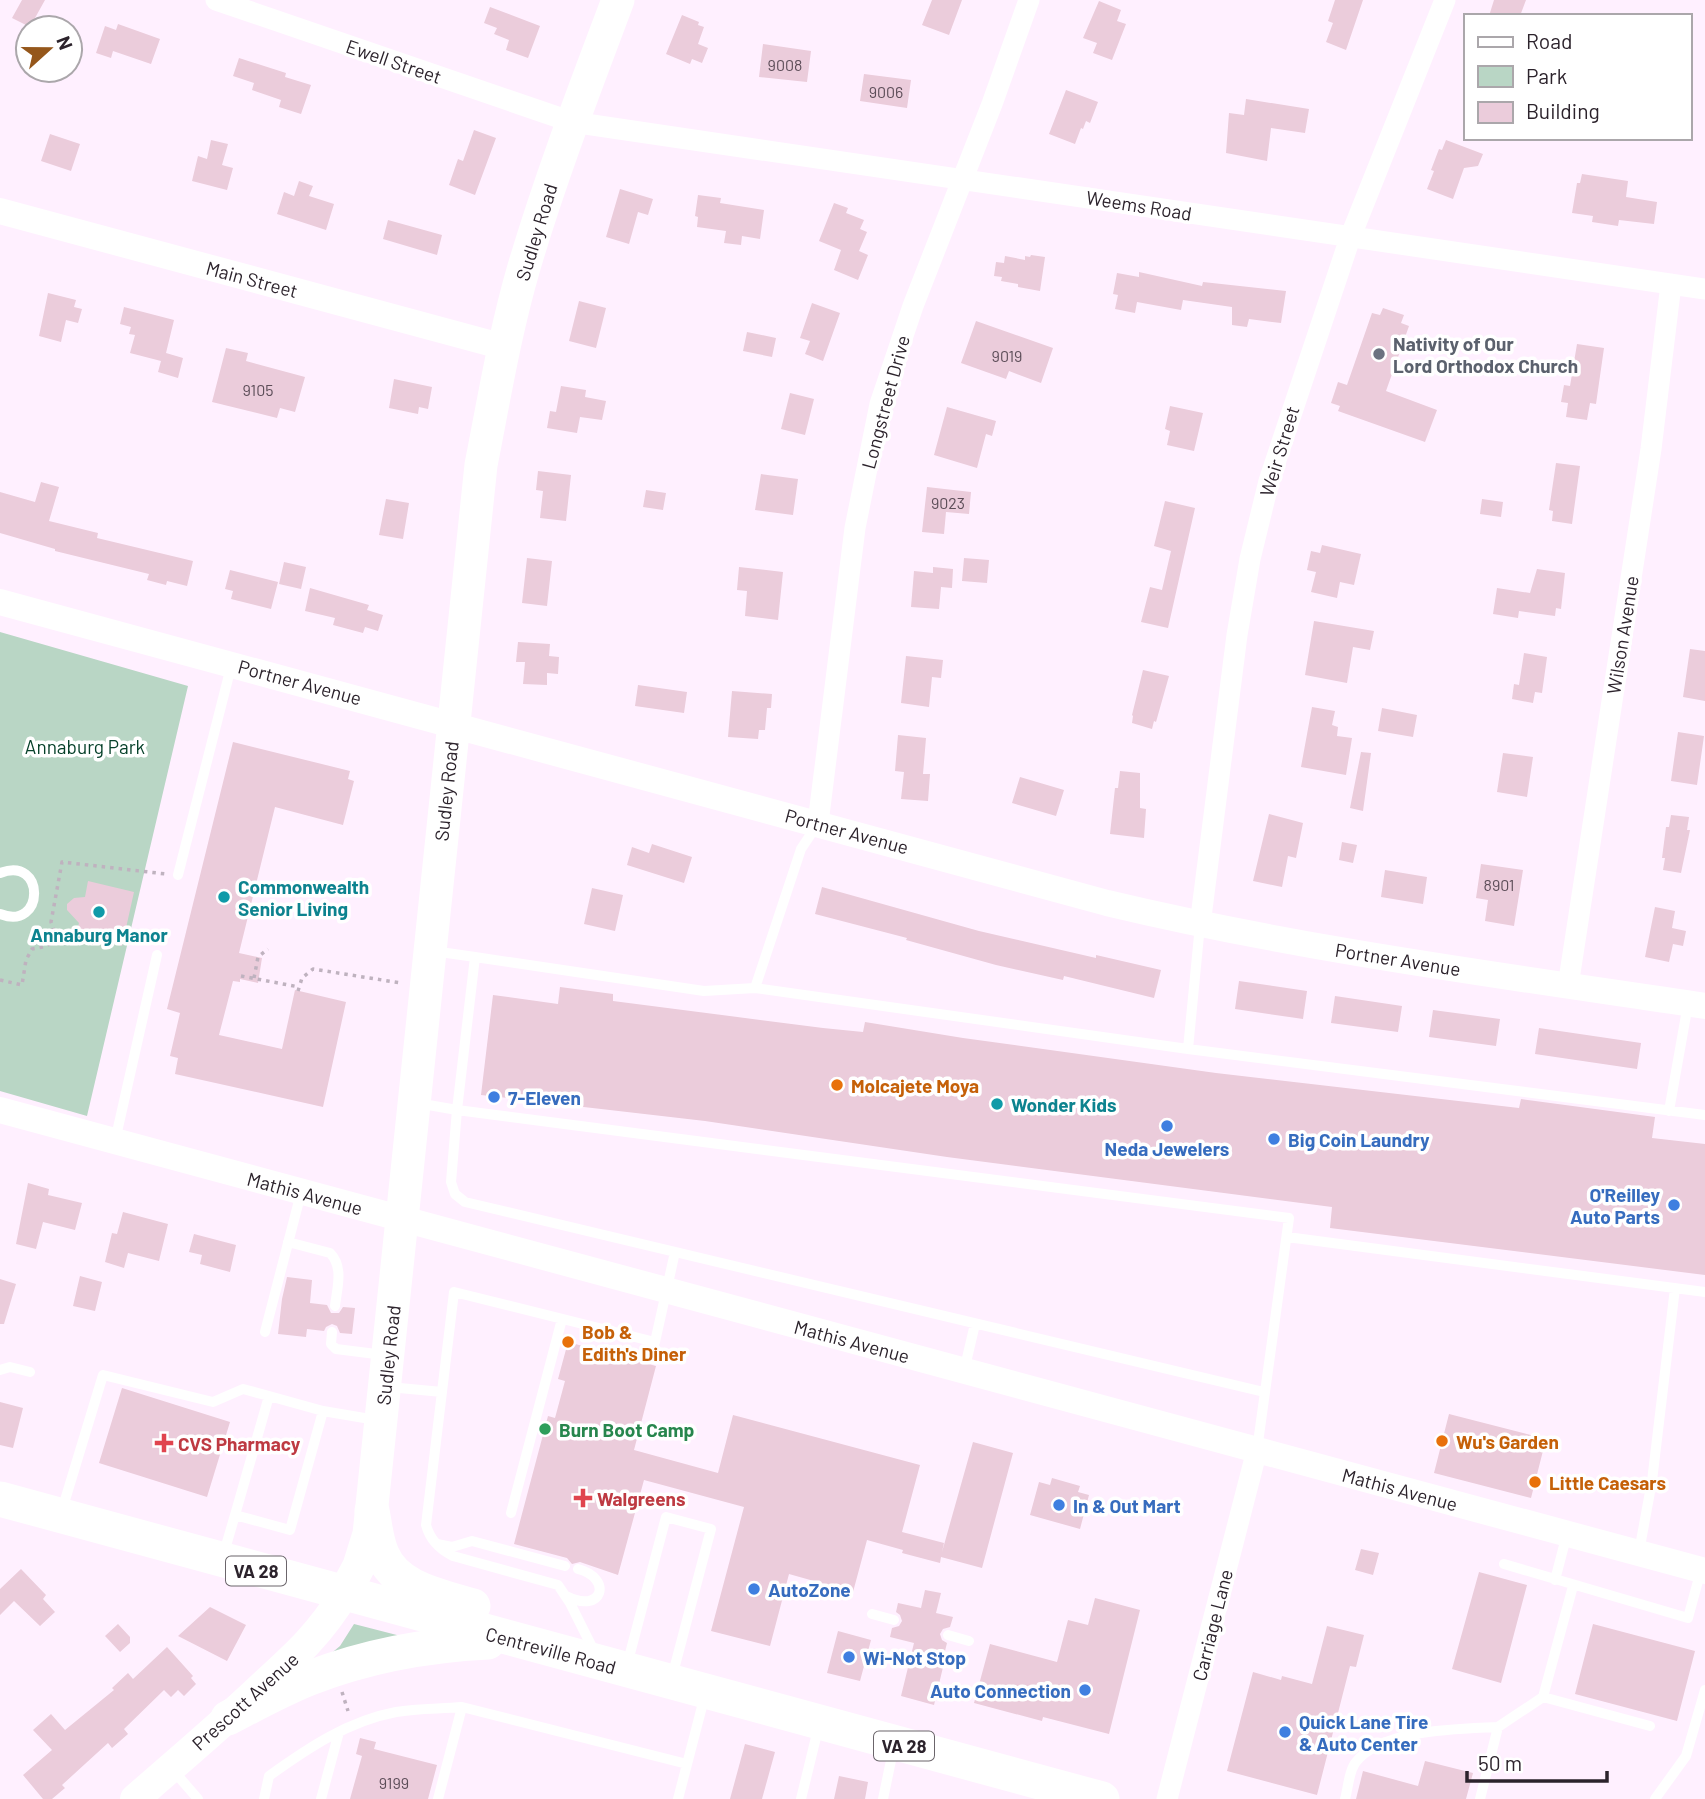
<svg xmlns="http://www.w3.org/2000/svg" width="1705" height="1799" font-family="Barlow,sans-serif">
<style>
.green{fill:#b9d6c5}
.building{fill:#ebccdb}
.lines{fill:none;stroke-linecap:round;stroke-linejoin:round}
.path{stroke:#bfb2bf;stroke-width:3.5;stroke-dasharray:3.5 5;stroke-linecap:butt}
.service{stroke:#fff;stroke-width:10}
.minor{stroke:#fff;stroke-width:21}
.tertiary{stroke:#fff;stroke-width:26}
.secondary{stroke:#fff;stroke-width:30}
.primary{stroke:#fff;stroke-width:33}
.trunk{stroke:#fff;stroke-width:35}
.worship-dot{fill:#6b7280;stroke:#fff;stroke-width:2.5}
.culture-dot{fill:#0f9aa8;stroke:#fff;stroke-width:2.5}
.food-dot{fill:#e8710a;stroke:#fff;stroke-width:2.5}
.shop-dot{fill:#3f7fe0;stroke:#fff;stroke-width:2.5}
.leisure-dot{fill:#2e9e5b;stroke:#fff;stroke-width:2.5}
.health-dot{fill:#e0444e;stroke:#fff;stroke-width:2.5}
.labels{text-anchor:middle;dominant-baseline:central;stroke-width:7;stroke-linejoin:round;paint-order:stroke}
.number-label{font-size:16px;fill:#5c4d58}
.shield{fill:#fff;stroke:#6b656b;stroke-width:2}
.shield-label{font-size:18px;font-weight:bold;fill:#2c232c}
.street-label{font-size:19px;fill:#2c232c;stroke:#fff}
.worship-label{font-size:19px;font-weight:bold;fill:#5b616d;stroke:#fff;text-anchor:start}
.park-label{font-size:19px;fill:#06412a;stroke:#fff}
.culture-label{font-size:19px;font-weight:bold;fill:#0d838f;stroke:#fff;text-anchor:start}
.food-label{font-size:19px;font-weight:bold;fill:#c56008;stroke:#fff;text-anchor:start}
.shop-label{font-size:19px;font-weight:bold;fill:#366cbe;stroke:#fff;text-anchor:start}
.leisure-label{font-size:19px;font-weight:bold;fill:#27864d;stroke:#fff;text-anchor:start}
.health-label{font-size:19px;font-weight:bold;fill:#be3a42;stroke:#fff;text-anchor:start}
</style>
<rect width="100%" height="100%" fill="#fff0ff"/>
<path class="green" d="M0 632 188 686 87 1116 0 1091Z
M354 1624 424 1642 322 1661 340 1646Z"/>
<path class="building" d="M22 0H45L30 27 12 18Z
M932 0H962L949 35 922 25Z
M1335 0H1363L1346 50 1326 42 1333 23 1328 21Z
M1494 0H1526L1520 16H1489Z
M1099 1 1121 10 1117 21 1126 24 1112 60 1093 53 1097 43 1083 38Z
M490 7 540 26 528 58 506 50 509 40 494 34 497 28 484 23Z
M682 15 699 22 698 25 704 27 698 44 708 48 702 63 692 59 690 64 666 54Z
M118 24 160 39 151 64 113 51 111 58 96 53 105 26 116 30Z
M763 44 811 51 807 82 759 77Z
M239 58 286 73 285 77 311 85 301 114 279 107 281 100 252 90 254 83 233 76Z
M864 74 911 80 907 108 860 101Z
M1066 90 1098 102 1090 123 1086 121 1083 129 1081 128 1075 144 1049 134Z
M1246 99 1309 109 1305 133 1271 128 1267 161 1226 153 1229 113 1244 115Z
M474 130 496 138 475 195 449 185 458 159 463 161Z
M50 134 80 144 71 171 41 161Z
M211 140 228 144 222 165 233 168 227 190 192 181 198 156 207 159Z
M1446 140 1483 154 1478 166 1464 168 1453 199 1427 189 1434 171 1431 170 1439 149 1442 150Z
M1582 174 1628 181 1626 197 1657 202 1654 224 1619 220 1618 226 1592 222 1593 216 1572 213 1577 183H1580Z
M299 181 313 186 309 196 334 204 326 230 277 214 284 192 294 196Z
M620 189 653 199 648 215 638 212 629 244 606 237Z
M698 195 721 198 720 203 764 210 760 239 742 236 741 245 724 243 726 231 697 227 698 217 695 216Z
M834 203 848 208 846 213 864 220 860 229 867 232 859 251 868 255 858 280 834 270 841 250 819 241Z
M388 220 442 235 437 255 383 239Z
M1031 255 1045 257 1040 291 1018 287V284L1001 281 1002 277 994 276 996 262 1004 263 1005 256 1025 260V256L1030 257Z
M1139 272 1202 286 1203 282 1286 291 1281 323 1249 319 1247 327 1232 325V307L1183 300 1181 310 1137 302 1135 313 1115 309 1118 295 1113 294 1117 273 1139 277Z
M48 293 76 300 74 307 82 309 78 323 66 320 61 342 39 336Z
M579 301 606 308 596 348 569 341Z
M812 303 840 313 823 361 805 354 810 341 800 338Z
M124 307 174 320 166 353 183 358 178 378 158 372 161 361 130 353 135 335 129 334 131 327 120 324Z
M1383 308 1404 315 1401 323 1409 326 1386 391 1437 410 1425 442 1338 411 1340 406 1331 403 1338 382 1347 385 1372 313 1380 315Z
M976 321 1053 348 1041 383 1009 371 1006 379 961 363Z
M747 332 776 338 772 357 743 351Z
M1577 344 1604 348 1596 404 1590 403 1587 420 1566 417 1568 403 1561 402 1564 385 1570 386Z
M226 348 248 353 246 361 305 377 295 412 280 408 277 418 212 402Z
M394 379 432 387 428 409 419 407 418 414 389 408Z
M561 386 586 390 585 397 606 401 602 420 580 417 577 433 547 428 550 411 556 412Z
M790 393 814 399 805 435 781 429Z
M1170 406 1203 413 1194 451 1167 445 1170 431 1165 429Z
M947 407 996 421 992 436 986 434 977 468 934 455Z
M1556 463 1580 466 1572 524 1552 521 1553 511 1549 510Z
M538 471 571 475 566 521 540 518 543 491 536 490Z
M761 474 798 479 793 515 755 510Z
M41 482 59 487 49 521 98 533 97 538 193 561 187 586 167 581 166 585 147 580 149 574 55 551V549L0 533V492L35 502Z
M927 487 971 492 969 514 946 512 944 534 922 532Z
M646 490 666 493 663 510 643 507Z
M386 499 409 503 403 539 379 535Z
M1482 499 1503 502 1501 517 1480 514Z
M1165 501 1195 508 1168 628 1141 622 1150 587 1162 590 1171 551 1154 546Z
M1322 545 1361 554 1354 585 1340 582 1337 598 1311 592 1316 572 1307 570 1311 551 1320 553Z
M527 558 552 561 547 606 522 603Z
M964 558 989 560 987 583 962 581Z
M284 562 306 567 301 589 279 584Z
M739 567 783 572 778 620 745 616 747 591 737 590Z
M933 567 953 569 952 588 941 587 939 609 911 607 914 571 933 573Z
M1537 569 1565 573 1561 609 1556 608 1555 616 1519 611 1518 618 1493 614 1497 588 1530 593Z
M230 570 278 582 271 609 231 599 233 591 225 589Z
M310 588 369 605 367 610 383 615 378 631 365 627 363 633 333 625 335 618 305 611Z
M1314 621 1374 631 1370 650 1353 647 1347 683 1305 675Z
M518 642 550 644 549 656 559 657 558 674 547 673V685L523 684 525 662H516Z
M1690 649 1705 651V701L1683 697Z
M1524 653 1547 657 1542 693 1535 692 1533 703 1512 699 1514 684 1519 685Z
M906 656 943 660 941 678 932 677 929 707 901 703Z
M1143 670 1169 676 1156 722 1154 721 1152 729 1132 723 1133 716 1132 715Z
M638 685 687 692 684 713 635 706Z
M732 691 772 694 771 708H767L765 730H759L758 739 728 737Z
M1312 707 1335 711 1332 725 1338 727 1337 736 1352 738 1346 775 1301 767Z
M1382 708 1417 715 1413 737 1378 731Z
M1678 732 1704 736 1697 785 1671 781Z
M898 735 926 738 923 774H930L928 801 901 799 904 772 895 771Z
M233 742 350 771 348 779 354 781 343 825 275 807 239 953 262 958 258 983 240 979V982L233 981 219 1035 282 1049 295 990 346 1002 323 1107 175 1074 178 1058 170 1056 180 1013 167 1009Z
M1361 752 1371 753 1363 811 1350 808Z
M1503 753 1533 757 1527 797 1497 792Z
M1120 771 1140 773V808L1146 809 1144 838 1110 834 1115 788H1118Z
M1020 777 1064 790 1056 816 1012 803Z
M1269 814 1303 823 1296 858 1288 856 1282 887 1253 881Z
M1671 815 1689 817 1687 830H1690L1681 873 1663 870 1665 858H1662L1666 827H1669Z
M1342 842 1357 845 1353 863 1339 860Z
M652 844 692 857 684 883 627 865 632 847 649 853Z
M1481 864 1523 870 1514 926 1485 921 1488 900 1476 898Z
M1385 870 1427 877 1423 904 1381 897Z
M88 881 134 892 122 946 76 935 79 923 67 910V904L74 898 85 897Z
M822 887 979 931 1096 958V955L1161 970 1154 998 1064 976 1063 980 996 965 906 940 907 938 815 914Z
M592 888 623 895 615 931 584 924Z
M1655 907 1675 911 1672 928 1686 931 1683 946 1673 944 1669 962 1645 957Z
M1239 981 1307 991 1303 1019 1235 1009Z
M560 987 613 994V1001L823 1028 863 1032 865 1022 963 1038 1216 1073 1519 1108 1521 1099 1655 1117 1652 1138 1705 1144V1275L1330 1228 1332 1207 947 1157 705 1121 481 1095 493 995 558 1004Z
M1335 996 1402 1006 1398 1032 1331 1023Z
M1433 1010 1500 1019 1496 1046 1429 1037Z
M1539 1028 1641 1043 1637 1069 1535 1054Z
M28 1183 49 1189 48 1195 82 1203 75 1230 43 1222 36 1249 16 1244Z
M123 1212 168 1224 159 1261 128 1253 124 1268 105 1262 112 1233 117 1234Z
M194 1234 236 1245 230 1272 200 1264 202 1255 189 1252Z
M80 1276 102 1282 95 1311 73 1306Z
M287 1277 312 1280 310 1303 327 1305 331 1313H339L343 1307 355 1308 352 1334 340 1333 337 1326 332 1324 326 1327 324 1331 307 1329 306 1337 278 1334 282 1299Z
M0 1279 16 1284 4 1324H0Z
M568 1342 656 1366 634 1450 718 1473 733 1415 920 1465 902 1532 944 1543 942 1552 973 1442 1013 1453 982 1568 941 1557 940 1563 902 1553 903 1550 867 1540 853 1592 789 1574 770 1646 711 1631 744 1507 644 1480 618 1575 580 1562 572 1564 567 1558 514 1544 548 1416 555 1418 565 1381 558 1379Z
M122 1388 230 1422 207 1497 99 1463Z
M0 1402 23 1408 13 1448 0 1445Z
M1449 1414 1546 1439 1531 1498 1434 1473Z
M1052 1478 1080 1486 1078 1492 1089 1495 1080 1529 1030 1515 1039 1482 1050 1485Z
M1361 1549 1379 1553 1373 1575 1355 1570Z
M21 1569 46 1595 43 1599 55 1612 40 1626 14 1601 0 1615V1589Z
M1479 1572 1527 1585 1501 1683 1452 1669Z
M925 1590 941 1593 936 1613 953 1617 950 1627 943 1629 940 1634 942 1640 947 1643 942 1663H944L934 1705 901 1696 914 1643 890 1637 892 1628 899 1626 902 1621 900 1615 896 1612 898 1603 921 1608Z
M1095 1598 1140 1610 1109 1734 1043 1717 1042 1721 974 1703 990 1644 1057 1662 1068 1620 1088 1625Z
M210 1607 246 1625 227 1661 178 1636Z
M118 1624 130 1637V1643L120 1652 105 1636Z
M1593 1624 1695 1651 1677 1721 1575 1694Z
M1327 1626 1364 1635 1356 1667 1350 1666 1317 1795 1227 1771 1253 1672 1281 1680 1282 1676 1312 1684Z
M838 1631 871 1640 860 1681 827 1673Z
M167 1647 193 1676 191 1678 196 1684 184 1696 178 1690 171 1697 164 1690 124 1729 128 1734 112 1748 108 1743 62 1785 65 1788 52 1799H43L23 1775 52 1750 33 1730 51 1714 65 1730 114 1690 112 1688 128 1673 133 1679Z
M360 1738 376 1742 374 1749 437 1765 428 1799H350L362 1756 356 1754Z
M745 1744 775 1752 762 1799H730Z
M1425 1761 1473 1773 1466 1799H1356L1363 1771 1418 1786Z
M839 1776 868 1782 865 1799H834Z"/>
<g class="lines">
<path class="path" d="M241 976 299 987
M254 978 258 957 268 949
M0 980 22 985 26 960 32 949C50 946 60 944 51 922L62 862 166 874
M298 991 302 978 313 969 401 983
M342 1692 348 1711"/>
<path class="service" d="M0 873C46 855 45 932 0 914
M178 875 231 667
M433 951 475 957 457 1110 1289 1218 1257 1450
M475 957 704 991 755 988 1188 1049 1705 1115
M755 988 801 849 817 825
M1188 1049 1200 925
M417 1103 457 1110 451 1182 455 1194 465 1202 1264 1392
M1669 1111 1688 1004
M115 1141 157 955
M1287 1237 1705 1292
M288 1242 330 1253C344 1267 337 1288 335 1306
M265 1332 301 1193
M332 1332 331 1344 336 1349 384 1355
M0 1370 10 1367 30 1372
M964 1371 975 1324
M389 1387 442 1392
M323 1411 376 1420
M62 1510 103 1375 213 1402 243 1389 269 1396 235 1515 290 1530 323 1411 269 1396
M511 1513 562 1319
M437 1544 452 1547 472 1541 565 1566
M1639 1552 1652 1481 1675 1288
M223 1556 235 1515
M1504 1564 1688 1618 1701 1570
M1555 1580 1567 1534
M1573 1586 1543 1697 1650 1726
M566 1596C603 1615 613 1578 578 1569
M872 1614 894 1620
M948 1635 969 1641
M595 1653 570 1603 558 1585 453 1556C439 1549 430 1540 426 1525L454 1292 655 1342 675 1252
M627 1665 666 1517 711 1529 672 1677
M1498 1727 1543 1697
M172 1769 198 1799
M264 1799 269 1776C308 1748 348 1721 396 1712 418 1708 440 1709 462 1707L687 1764
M321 1799 339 1732
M438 1799 462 1707
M678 1799 705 1695
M801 1799 819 1725
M883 1799 894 1746
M1345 1799C1348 1789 1349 1770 1356 1762 1382 1729 1459 1729 1498 1727L1480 1799
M1655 1799 1686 1756 1705 1690"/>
<path class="minor" d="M216 0 572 122 1705 289
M818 823 855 528 880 404 913 306 992 104 1029 0
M1200 925 1237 635 1250 559 1269 481 1350 238 1445 0
M1568 986 1651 449 1671 284
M1167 1799 1257 1450"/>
<path class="tertiary" d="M0 211 504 347
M0 602 1107 903C1304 950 1505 976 1705 1006
M0 1110 1705 1571"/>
<path class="secondary" d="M135 1799C177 1762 220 1726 261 1687 295 1656 320 1634 344 1594"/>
<path class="primary" d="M344 1594 359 1566 369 1534 481 465C494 399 505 332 524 267 551 176 585 88 618 0"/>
<path class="trunk" d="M0 1499 1102 1799
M372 1511C375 1525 376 1541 382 1554 396 1589 441 1596 473 1606
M228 1718C255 1704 282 1689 310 1678 366 1656 428 1645 488 1642"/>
</g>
<circle class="worship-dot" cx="1379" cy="354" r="7"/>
<g class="culture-dot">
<circle cx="224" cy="897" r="7"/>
<circle cx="99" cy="912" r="7"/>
<circle cx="997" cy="1104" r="7"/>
</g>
<g class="food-dot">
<circle cx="837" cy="1085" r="7"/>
<circle cx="568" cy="1342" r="7"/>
<circle cx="1442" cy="1441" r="7"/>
<circle cx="1535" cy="1482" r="7"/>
</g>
<g class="shop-dot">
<circle cx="494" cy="1097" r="7"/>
<circle cx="1167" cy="1126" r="7"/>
<circle cx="1274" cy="1139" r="7"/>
<circle cx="1674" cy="1205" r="7"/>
<circle cx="1059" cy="1505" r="7"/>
<circle cx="754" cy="1589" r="7"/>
<circle cx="849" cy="1657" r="7"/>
<circle cx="1085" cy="1690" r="7"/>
<circle cx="1285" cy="1732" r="7"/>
</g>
<circle class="leisure-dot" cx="545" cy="1429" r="7"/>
<g class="health-dot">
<path d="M160.5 1432.5h7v7h7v7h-7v7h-7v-7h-7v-7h7z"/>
<path d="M579.5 1487.5h7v7h7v7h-7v7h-7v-7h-7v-7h7z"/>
</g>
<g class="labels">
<g class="number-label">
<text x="785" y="64">9008</text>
<text x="886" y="91">9006</text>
<text x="1007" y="355">9019</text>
<text x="258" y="389">9105</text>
<text x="948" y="502">9023</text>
<text x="1499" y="884">8901</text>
<text x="394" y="1782">9199</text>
</g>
<g class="shield">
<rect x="226" y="1556.5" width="60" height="29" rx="5"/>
<rect x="874" y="1731.5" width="60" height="29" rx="5"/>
</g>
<g class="shield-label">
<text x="256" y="1571">VA 28</text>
<text x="904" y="1746">VA 28</text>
</g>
<g class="street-label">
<text transform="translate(394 61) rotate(19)">Ewell Street</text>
<text transform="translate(1139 205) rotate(9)">Weems Road</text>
<text transform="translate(536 232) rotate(-73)">Sudley Road</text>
<text transform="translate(252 279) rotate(15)">Main Street</text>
<text transform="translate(885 402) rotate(-75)">Longstreet Drive</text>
<text transform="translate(1279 451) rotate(-73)">Weir Street</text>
<text transform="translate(1622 635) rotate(-81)">Wilson Avenue</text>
<text transform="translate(300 682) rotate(15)">Portner Avenue</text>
<text transform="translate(446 791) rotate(-84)">Sudley Road</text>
<text transform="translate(847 831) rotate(15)">Portner Avenue</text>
<text transform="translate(1398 959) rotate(9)">Portner Avenue</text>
<text transform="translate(305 1193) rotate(15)">Mathis Avenue</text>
<text transform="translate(852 1341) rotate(15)">Mathis Avenue</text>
<text transform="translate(388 1355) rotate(-84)">Sudley Road</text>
<text transform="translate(1400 1489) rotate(15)">Mathis Avenue</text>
<text transform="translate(1212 1625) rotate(-76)">Carriage Lane</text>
<text transform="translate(551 1650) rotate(15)">Centreville Road</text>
<text transform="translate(245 1701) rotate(-42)">Prescott Avenue</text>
</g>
<g class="worship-label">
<text x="1393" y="343">Nativity of Our<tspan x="1393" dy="22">Lord Orthodox Church</tspan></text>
</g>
<g class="park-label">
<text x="85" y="746">Annaburg Park</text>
</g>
<g class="culture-label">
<text x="238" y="886">Commonwealth<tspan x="238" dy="22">Senior Living</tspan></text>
<text x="99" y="934" text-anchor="middle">Annaburg Manor</text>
<text x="1011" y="1104">Wonder Kids</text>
</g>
<g class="food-label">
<text x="851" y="1085">Molcajete Moya</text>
<text x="582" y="1331">Bob &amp;<tspan x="582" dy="22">Edith's Diner</tspan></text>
<text x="1456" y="1441">Wu's Garden</text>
<text x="1549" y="1482">Little Caesars</text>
</g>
<g class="shop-label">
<text x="508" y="1097">7-Eleven</text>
<text x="1288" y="1139">Big Coin Laundry</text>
<text x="1167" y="1148" text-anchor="middle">Neda Jewelers</text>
<text x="1660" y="1194" text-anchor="end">O'Reilley<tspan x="1660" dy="22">Auto Parts</tspan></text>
<text x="1073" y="1505">In &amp; Out Mart</text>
<text x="768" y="1589">AutoZone</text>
<text x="863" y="1657">Wi-Not Stop</text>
<text x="1071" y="1690" text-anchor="end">Auto Connection</text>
<text x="1299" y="1721">Quick Lane Tire<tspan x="1299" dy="22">&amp; Auto Center</tspan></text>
</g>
<g class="leisure-label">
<text x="559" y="1429">Burn Boot Camp</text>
</g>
<g class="health-label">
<text x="178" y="1443">CVS Pharmacy</text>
<text x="597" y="1498">Walgreens</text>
</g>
</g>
<rect x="1464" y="14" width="228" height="126" fill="#ffffff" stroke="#aba7ab" stroke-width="2"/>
<rect x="1478" y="37" width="35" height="10" fill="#ffffff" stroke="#aba7ab" stroke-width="2"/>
<text x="1526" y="49" font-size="21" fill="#2c232c">Road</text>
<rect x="1478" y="66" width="35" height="21" fill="#b9d6c5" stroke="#aba7ab" stroke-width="2"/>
<text x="1526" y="84" font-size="21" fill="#2c232c">Park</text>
<rect x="1478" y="102" width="35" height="21" fill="#ebccdb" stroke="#aba7ab" stroke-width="2"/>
<text x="1526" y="119" font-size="21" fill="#2c232c">Building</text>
<g transform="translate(49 49) rotate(69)"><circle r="33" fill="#ffffff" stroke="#aba7ab" stroke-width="2"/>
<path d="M0-5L12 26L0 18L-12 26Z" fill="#95571b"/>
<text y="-10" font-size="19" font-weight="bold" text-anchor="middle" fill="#2c232c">N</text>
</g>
<path d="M1467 1771v10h140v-10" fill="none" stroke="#2c232c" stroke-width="3.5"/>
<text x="1478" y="1771" font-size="21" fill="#2c232c" stroke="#ffffff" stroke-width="5" paint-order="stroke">50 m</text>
</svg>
